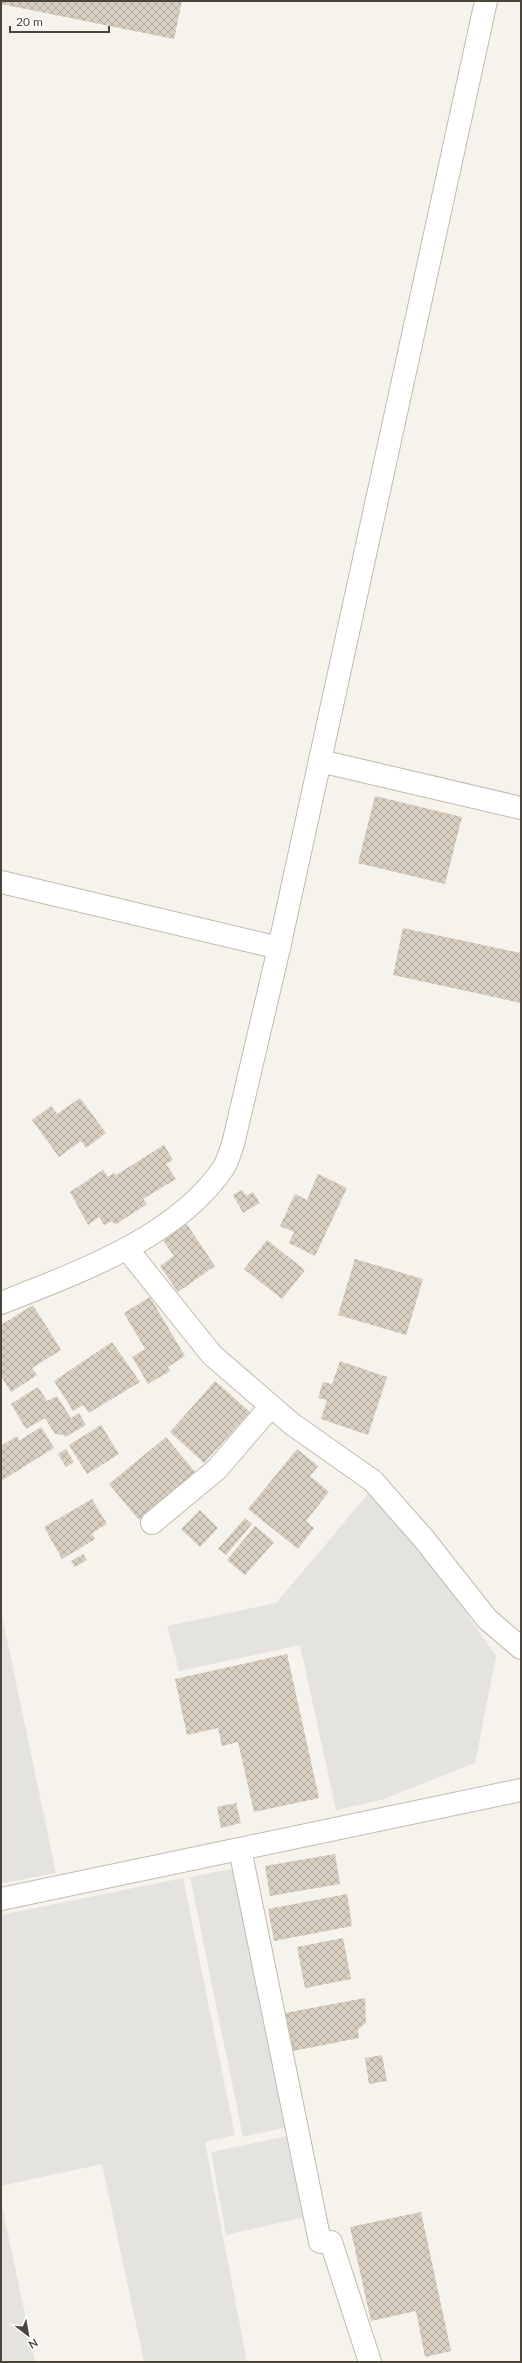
<svg xmlns="http://www.w3.org/2000/svg" width="522" height="2363" font-family="Lato,sans-serif">
<style>
.parking{fill:#e5e3e0}
.building{fill:url(#building-cross-hatch)}
.lines{fill:none;stroke-linecap:round;stroke-linejoin:round}
.minor-casing{stroke:#c2bbae;stroke-width:24}
.minor{stroke:#fff;stroke-width:22}
</style>
<defs>
<pattern id="building-cross-hatch" width="8" height="8" patternUnits="userSpaceOnUse"><rect width="8" height="8" fill="#d8cfc1"/><path d="M0 0l8 8M0 8l8-8" fill="none" stroke="#b1aa9e"/></pattern>
</defs>
<rect width="100%" height="100%" fill="#f6f3ec"/>
<path class="parking" d="M369 1493 432 1565 496 1656 475 1763 381 1800 336 1810 300 1645 179 1671 167 1626 276 1603Z
M1 1611 56 1873 3 1883 1 1876Z
M236 1868 288 2127 243 2137 190 1877Z
M183 1878 235 2135 205 2142 247 2362H144L102 2164 1 2186V1915Z
M288 2136 305 2217 226 2235 211 2152Z
M1 2201 35 2362H1Z"/>
<path class="building" d="M1 1H182L174 39 1 4Z
M375 796 462 817 445 884 358 863Z
M403 928 521 953V1003L393 975Z
M80 1098 106 1133 86 1148 81 1141 59 1157 32 1120 51 1106 57 1114Z
M164 1145 173 1160 166 1164 176 1179 143 1199 147 1204 115 1225 112 1221 104 1225 99 1217 88 1225 70 1192 103 1170 108 1177 114 1173 116 1175Z
M318 1174 347 1188 315 1256 289 1243 294 1232 280 1226 295 1194 307 1200Z
M242 1190 246 1196 253 1192 260 1203 243 1213 233 1195Z
M186 1223 215 1266 178 1292 160 1266 174 1256 162 1239Z
M267 1240 305 1270 282 1299 244 1269Z
M355 1259 423 1279 406 1335 338 1315Z
M150 1297 185 1356 168 1367 170 1371 148 1384 132 1357 145 1349 124 1313Z
M33 1305 61 1350 32 1368 37 1375 11 1392 1 1376V1325Z
M112 1342 140 1382 89 1413 83 1405 73 1411 54 1381Z
M340 1361 387 1377 368 1435 321 1419 327 1400 318 1398 323 1382 332 1384Z
M215 1381 250 1412 204 1463 170 1432Z
M38 1387 47 1401 57 1396 71 1418 79 1413 86 1425 65 1437 64 1435 55 1434 45 1418 26 1429 11 1404Z
M101 1425 119 1454 87 1474 69 1445Z
M41 1427 54 1448 1 1481V1446L17 1436 19 1441Z
M166 1437 196 1473 139 1520 109 1484Z
M66 1449 74 1462 66 1467 58 1454Z
M297 1449 318 1466 310 1476 329 1492 306 1521 314 1528 298 1549 248 1509Z
M92 1499 107 1524 92 1533 95 1539 62 1559 44 1527Z
M200 1510 218 1528 200 1547 181 1529Z
M245 1518 252 1524 226 1555 218 1549Z
M255 1526 274 1542 245 1575 227 1560Z
M83 1554 87 1560 75 1567 71 1561Z
M287 1654 319 1798 254 1812 238 1742 222 1746 218 1728 187 1735 175 1679Z
M236 1803 241 1823 221 1828 217 1807Z
M335 1854 340 1884 270 1896 265 1866Z
M347 1894 352 1926 274 1941 268 1909Z
M343 1938 351 1979 305 1988 297 1947Z
M365 1998 366 2023 358 2029 359 2038 293 2051 285 2013Z
M382 2055 387 2081 369 2084 365 2058Z
M421 2212 451 2351 425 2357 416 2311 371 2321 350 2227Z"/>
<g class="lines">
<g class="minor-casing">
<path id="minor" d="M320 761 521 808
M1 882 279 948
M127 1249 212 1355 292 1424 373 1481 424 1539 487 1619 521 1648
M1 1303C76 1273 177 1238 224 1167 228 1160 230 1152 233 1144L279 948 486 1
M152 1523 217 1469 271 1406
M240 1849 320 2242H331L370 2362
M1 1899 521 1790"/>
</g>
<use href="#minor" class="minor"/>
</g>
<rect width="522" height="2363" fill="none" stroke="#4b4439" stroke-width="4"/>
<g transform="translate(28 2335) rotate(149)" stroke="#ffffff" stroke-width="3" paint-order="stroke">
<path d="M0-3L7 15L0 10L-7 15Z" fill="#4b4439"/>
<text y="-6" font-size="11" font-weight="bold" text-anchor="middle" fill="#4b4439">N</text>
</g>
<path d="M10 26v6h99v-6" fill="none" stroke="#4b4439" stroke-width="2"/>
<text x="16" y="26" font-size="12" fill="#4b4439" stroke="#ffffff" stroke-width="3" paint-order="stroke">20 m</text>
</svg>
